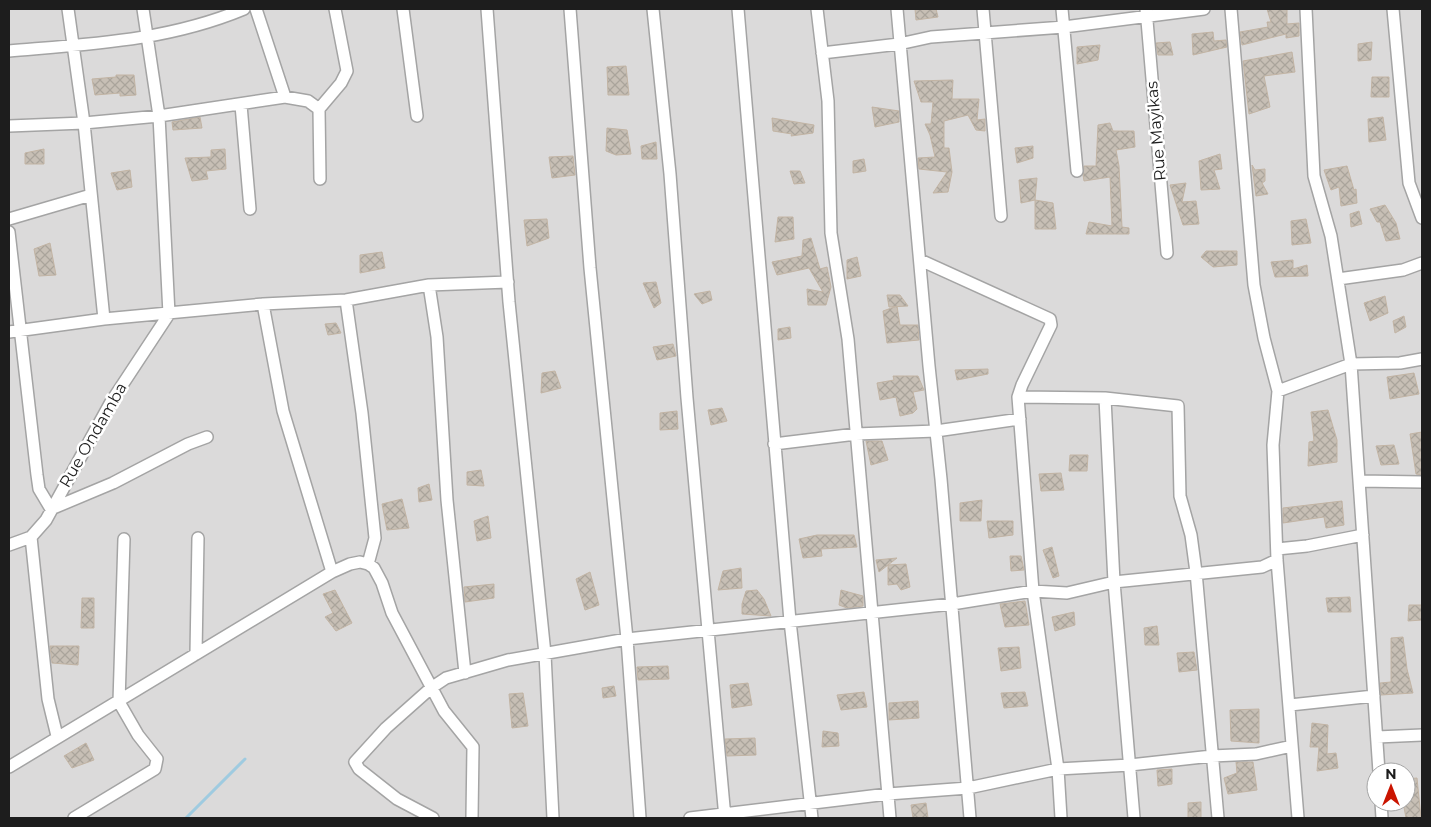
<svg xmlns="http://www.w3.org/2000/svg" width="1431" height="827" font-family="Montserrat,sans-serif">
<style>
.residential{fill:#dbdada;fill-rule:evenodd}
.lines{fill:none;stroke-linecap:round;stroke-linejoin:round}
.stream{stroke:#9fcbe0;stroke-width:3}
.building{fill:url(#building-cross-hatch);stroke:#c2b4a4}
.minor-casing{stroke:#a4a4a4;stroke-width:14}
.minor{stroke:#fff;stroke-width:11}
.labels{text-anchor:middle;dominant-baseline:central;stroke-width:5;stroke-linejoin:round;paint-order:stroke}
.street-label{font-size:16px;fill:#1d1d1d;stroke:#fff}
</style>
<defs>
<pattern id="building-cross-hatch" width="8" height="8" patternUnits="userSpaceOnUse" patternTransform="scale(1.25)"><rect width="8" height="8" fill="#c7bfb5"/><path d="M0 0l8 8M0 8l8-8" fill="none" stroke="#aaa49b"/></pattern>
</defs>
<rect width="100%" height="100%" fill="#efece2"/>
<path class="residential" d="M9 9H1422V818H9ZM1376 772H1406V802H1376Z"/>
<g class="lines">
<path class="stream" d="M186 818 245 759"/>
</g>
<path class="building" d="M915 9H936L938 17 916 20Z
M1267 9H1287V24L1299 23V36L1286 38V34L1242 45 1240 32 1268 27 1267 22H1271Z
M1213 32 1214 41 1226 40 1227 47 1193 55 1192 34Z
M1170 42 1173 55H1158L1156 43Z
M1372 42 1371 60 1358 61V44Z
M1100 45 1098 60 1077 64V47Z
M1292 52 1295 72 1264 76 1270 107 1249 114 1243 61Z
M626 66 629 95H608L607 67Z
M116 75H134L136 95 120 96V93L95 95 92 79 116 77Z
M1372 77H1389V97H1371Z
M953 80 952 99H979L977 120 985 119V131L976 130 968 115 944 121V148H949L952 172 948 192 933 193 947 172 919 169 918 158 935 157 930 135 925 124H931L933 102H921L914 81Z
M872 107 899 111V122L875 127Z
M200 117 202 128 173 130 172 122Z
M1383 117 1386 140 1369 142 1368 119Z
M772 118 814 125 813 133 791 136 792 134 773 131Z
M1110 123 1113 131H1134L1135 147 1116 150 1119 166 1122 227 1129 228V234H1086L1089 222 1112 226 1110 177 1084 181 1083 175 1084 166H1096L1098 125Z
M607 128 627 130 631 154 616 155 606 151Z
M656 142 657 159H642L641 146Z
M1033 146V158L1017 163 1015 148Z
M44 149V164H25V153Z
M225 149 226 169 206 171 208 179 192 181 185 158 211 157V150Z
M1220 154 1222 169 1214 170 1220 189 1201 190 1199 161Z
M573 156 575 175 552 178 549 157Z
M864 159 866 171 853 173V161Z
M1252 165 1255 170 1265 169V181L1262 183 1268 194 1256 196Z
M1347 166 1354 190 1356 189 1357 203 1341 206 1339 187 1331 190 1324 170Z
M130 170 132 187 117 190 111 173Z
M790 171H800L805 183 794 184Z
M1037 178 1035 200 1021 203 1019 180Z
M1186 183 1182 202 1196 201 1199 224 1183 225 1170 185Z
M1035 200 1053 203 1056 229H1035Z
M1385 205 1396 223 1400 239 1386 241 1380 222H1377L1370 209Z
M1359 211 1362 224 1351 227 1350 214Z
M778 217H793L794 239 775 242Z
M547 219 549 238 527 246 524 220Z
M1306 219 1311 243 1292 245 1291 221Z
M811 238 820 269 827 267 831 287 826 305H808L807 289 823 292 809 268 777 275 772 262 802 256 803 240Z
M50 243 56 275 39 276 34 249Z
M1206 251H1237V265L1213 267 1201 257Z
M382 252 385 268 360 273V255Z
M857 257 861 276 847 279V260Z
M1293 260V269L1307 265 1308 276 1275 277 1271 262Z
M656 282 661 303 654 308 643 283Z
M710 291 712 300 702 304 694 294Z
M887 295H900L908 306 889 307Z
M1385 296 1388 313 1370 321 1364 303Z
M897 306 900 325H918L919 340 887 343 883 311Z
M1404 316 1406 327 1395 333 1393 321Z
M336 323 341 333 328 335 325 324Z
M790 327 791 338 778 340V329Z
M673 344 676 356 657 360 653 347Z
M988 369V374L957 380 955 370Z
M555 371 561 388 541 393 542 373Z
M1414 373 1419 394 1390 399 1387 377Z
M893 376H918L924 390 913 392 917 409 913 413 900 416 896 397 880 400 877 383 894 380Z
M722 408 727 421 711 425 708 410Z
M1328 410 1337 440V462L1308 466 1309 442 1314 441 1311 412Z
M677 411 678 429 660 430V413Z
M1422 432V475L1416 474 1410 434Z
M866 441H882L888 460 871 465Z
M1394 445 1399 464 1381 465 1376 446Z
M1070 455H1088L1087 471H1069Z
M481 470 484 486 467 485V472Z
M1061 473 1064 490 1041 491 1039 474Z
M429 484 432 500 419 502 418 488Z
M402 499 409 528 387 530 382 504Z
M982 500 981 521H960V503Z
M1342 501 1344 525 1326 528 1324 517 1283 523V508Z
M488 516 491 538 477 541 474 521Z
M987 521H1013V535L989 538Z
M817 535H854L857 547 821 549 822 556 803 558 799 539Z
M1052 547 1059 576 1053 578 1043 550Z
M1010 556H1021L1024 570 1011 571Z
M897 558 879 572 876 560Z
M906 564 910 587 901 590 897 584 888 585V565Z
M741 568 742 588 718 590 723 571Z
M590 572 599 605 585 610 576 579Z
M494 584V598L465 602 464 587Z
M335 590 352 623 336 631 325 617 333 613 323 594Z
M757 590 764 599 771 616 742 614V604L746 591Z
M841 590 863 596V606L847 608 839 605Z
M1350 597 1351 612H1328L1326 598Z
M82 598H94V628H81Z
M1025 601 1029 625 1005 627 1000 604Z
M1409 605H1422V620L1408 621Z
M1074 612 1075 625 1055 631 1052 617Z
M1157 626 1159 645H1145L1144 628Z
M1403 637 1407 669 1413 693 1381 695 1380 683 1391 682V638Z
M50 646H79L78 665 52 663Z
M1019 647 1021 668 1001 671 998 648Z
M1194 652 1197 670 1179 672 1177 653Z
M668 666 669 679 638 680 637 667Z
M748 683 752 705 732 708 730 685Z
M614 686 616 696 603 698 602 688Z
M864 692 867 707 841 710 837 695Z
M1025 692 1028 706 1004 708 1001 693Z
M523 693 528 726 512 728 509 694Z
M918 701 919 718 889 720V703Z
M1259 709V743L1231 741 1230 710Z
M1312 723 1328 725 1327 754 1336 753 1338 768 1317 771 1319 747H1310Z
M823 731 838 733 839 746 822 747Z
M755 738 756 755 727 756 725 739Z
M86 743 94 760 72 768 64 756Z
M1236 762H1253L1257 790 1228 794 1224 778 1237 773Z
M1172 769V784L1158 786 1157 770Z
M1417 778 1421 818H1406L1403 802H1406V779Z
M1201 802V818H1188V803Z
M926 803 928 818H913L911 805Z"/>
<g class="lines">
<g class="minor-casing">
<path id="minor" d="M68 9 84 123 104 319
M256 9 285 97
M403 9 417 116
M487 9 509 302 545 654 553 818
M570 9 590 268 627 639 640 818
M653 9 670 174 687 398 725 818
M738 9 790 621 812 818
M817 9 828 101 831 233 848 339 890 818
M897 9 929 366 941 479 970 818
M983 9 1001 216
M1062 9 1077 171
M1146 9 1167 253
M1231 9 1254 285 1264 338 1278 391 1273 445 1277 560 1298 818
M1306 9 1314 176 1331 236 1351 364 1379 772
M1393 9 1409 183 1422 218
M9 51C91 44 167 41 244 9
M822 53 899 44 931 37 1064 27 1204 9
M241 105 250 209
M319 109 320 179
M9 126 84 123 159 116 285 97 308 101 319 109 341 83 347 71 335 9
M9 219 91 195
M9 232 37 475 39 489 51 509 113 483 188 444 207 437
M920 260 1050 319 1051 325 1022 385 1018 397 1033 591 1058 769 1061 818
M1338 279 1403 270 1422 263
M429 285 437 337 447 500 465 673
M346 300 362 413 375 538 368 564
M263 304 283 411 332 572
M9 332 104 319 263 304 346 300 429 285 508 282
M1278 391 1351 364 1400 363 1422 359
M1018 397 1105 398 1178 406 1180 496 1191 535 1196 572 1218 818
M1105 398 1114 582 1134 818
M774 444 856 434 936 431 1020 419
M1360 481 1422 482
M31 537 48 699 57 736
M9 545 31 537 46 520 111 402 169 314 159 116 143 9
M1277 549 1307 546 1363 535
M196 654 198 538
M1290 705 1374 696
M1377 737 1422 735
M9 767 332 572 350 564 360 562 368 564 374 568 382 583 392 613 444 711 473 747 472 818
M1381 802 1382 818
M74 818 155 769 157 759 138 735 119 702 124 539
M433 818 397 799 359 769 355 762 386 728 431 688 446 678 508 660 627 639 952 604 1033 591 1067 593 1114 582 1262 567 1277 560
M690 818 888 794 968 788 1058 769 1130 765 1212 756 1256 754 1292 746"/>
</g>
<use href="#minor" class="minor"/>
</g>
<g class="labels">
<g class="street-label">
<text transform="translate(1156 131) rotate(-95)">Rue Mayikas</text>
<text transform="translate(93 435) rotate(-60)">Rue Ondamba</text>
</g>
</g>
<rect width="1431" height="827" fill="none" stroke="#1d1d1d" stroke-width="20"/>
<g transform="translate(1391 787)"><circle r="24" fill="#ffffff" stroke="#a5a5a5"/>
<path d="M0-4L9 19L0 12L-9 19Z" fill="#ca1400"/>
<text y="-8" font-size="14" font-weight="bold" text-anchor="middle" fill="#1d1d1d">N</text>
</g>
</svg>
